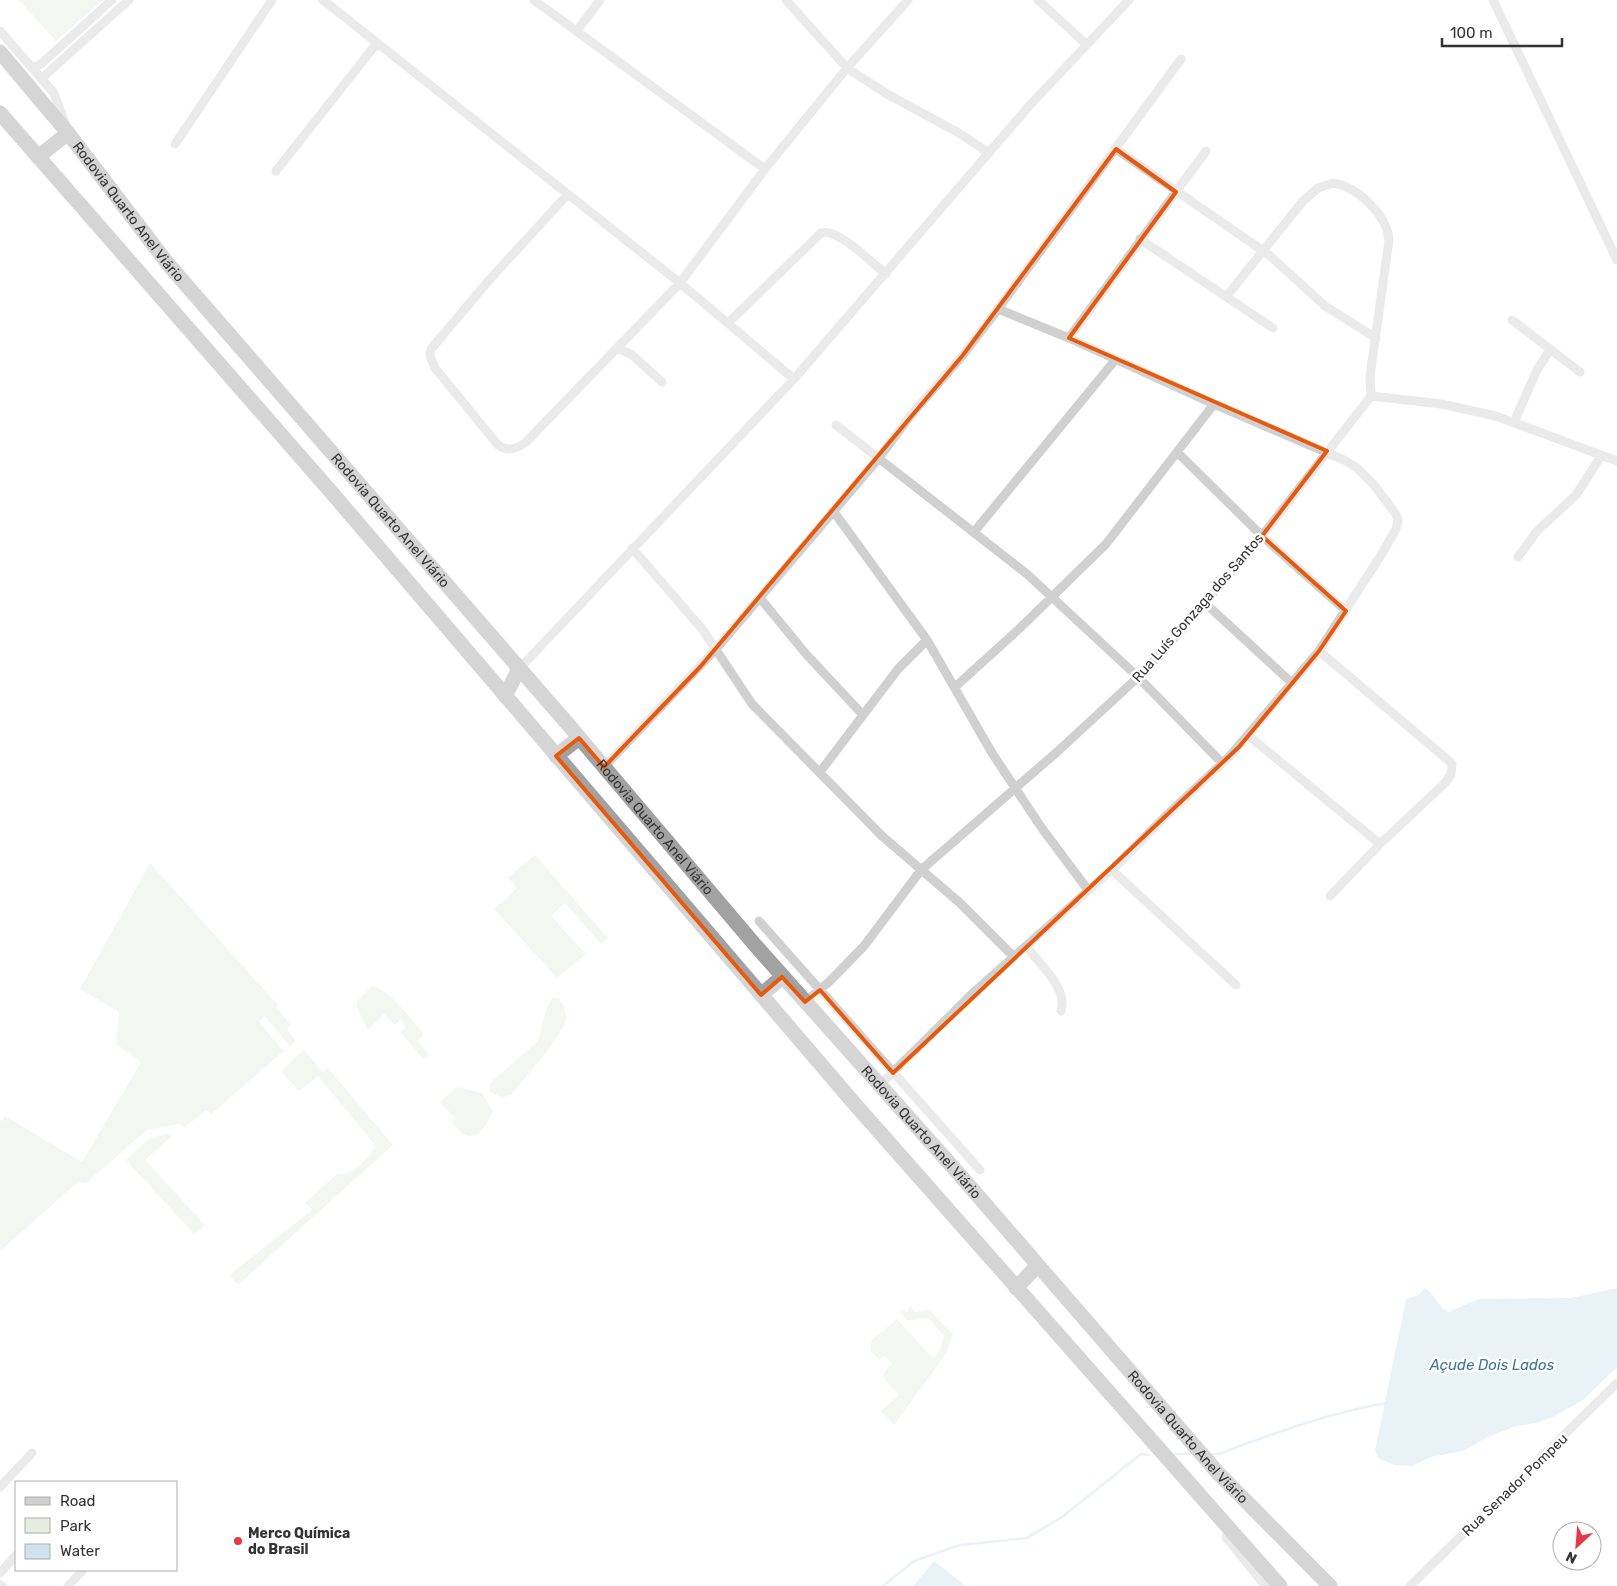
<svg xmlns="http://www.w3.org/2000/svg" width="1617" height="1586" font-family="Rubik,sans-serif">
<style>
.green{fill:#e6ecdf}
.water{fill:#cfe2ee}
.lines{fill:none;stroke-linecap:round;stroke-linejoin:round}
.stream{stroke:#cfe2ee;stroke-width:2.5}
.minor{stroke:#d0d0d0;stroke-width:9}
.tertiary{stroke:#d0d0d0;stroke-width:11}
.trunk{stroke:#a2a2a2;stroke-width:15}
.marked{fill:none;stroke:#e8590c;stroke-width:4;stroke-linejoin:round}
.poi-dot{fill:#e63946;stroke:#fff;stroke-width:2}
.labels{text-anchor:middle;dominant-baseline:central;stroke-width:5;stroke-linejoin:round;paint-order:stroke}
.street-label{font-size:14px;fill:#333;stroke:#fff}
.poi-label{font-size:14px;font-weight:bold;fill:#333;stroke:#fff;text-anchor:start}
.water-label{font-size:15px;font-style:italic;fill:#3f7597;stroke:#fff}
</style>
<rect width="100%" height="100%" fill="#fff"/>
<path class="green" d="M19 0H103L56 41Z
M535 855 608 938 601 944 565 903 551 916 586 954 557 978 494 909 517 888 508 877Z
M150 863 278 1005 276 1007 291 1025 287 1029 296 1041 290 1046 265 1016 259 1022 284 1051 211 1114 206 1110 184 1128 180 1124 147 1130 86 1183 78 1182 0 1251V1120L2 1121 5 1116 82 1162 141 1062 116 1044 119 1012 80 989Z
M372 986C389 988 412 1021 424 1035L417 1041 429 1054 423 1059 400 1032 406 1027 400 1020 395 1025 384 1014 368 1030 356 1006 358 1000Z
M554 997 559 999C563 1004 566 1011 566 1017 566 1032 523 1080 512 1094L502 1098 489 1091 491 1082 536 1043C545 1028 541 1011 554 997Z
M304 1050 323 1072 328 1068 393 1145 238 1285 229 1275 312 1210 305 1203 337 1174C352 1177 368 1158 376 1146L318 1076 299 1091 281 1071Z
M458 1087 482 1093 493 1111C490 1120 478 1141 465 1135 460 1133 455 1126 451 1122L455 1118 440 1102 454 1089Z
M166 1134 172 1136 145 1160 205 1225 194 1234 126 1160 149 1139Z
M911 1307 915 1312 928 1309 953 1334 946 1354 894 1425 881 1411 899 1395 884 1379 883 1374 892 1363 885 1356 879 1360 871 1351 870 1346 872 1340 897 1319 933 1359 939 1352 944 1336 928 1318 908 1321 899 1312 903 1309 906 1312Z"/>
<path class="water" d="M1425 1288C1435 1294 1437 1306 1448 1312L1479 1299 1571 1298 1617 1288V1367L1583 1400 1553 1417 1536 1423 1513 1427 1488 1437 1463 1451 1431 1457 1412 1466 1395 1465 1379 1459 1375 1451 1406 1299 1418 1295Z
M934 1561 966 1586H913Z"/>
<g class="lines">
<path class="stream" d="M1175 1454H1189
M1212 1454H1219C1274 1433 1329 1413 1386 1403
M883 1586 914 1561 960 1545 1027 1538 1062 1517 1141 1454 1149 1455"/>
<path class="minor" d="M323 0 680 283 794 379
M534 0 765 169
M786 0 847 68 887 94 959 133 989 153
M1038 0 1086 44
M1493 0 1617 260
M0 31 54 93 66 126
M577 31 600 0
M33 68 41 64 112 0
M42 78 129 0
M175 144 272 0
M1116 149 1269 255 1325 306 1376 338
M276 171 377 43
M568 194 490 279 431 349 430 356 435 368 498 445C508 452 517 449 526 442L680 283 765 169 847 68 908 0
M1140 239 1273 328
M1226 297 1303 201 1318 188 1333 183C1358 187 1387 215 1389 240L1370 376 1371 396
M1512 320 1580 372
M728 323 821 233C839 228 871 263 886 274
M1069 338 1206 151
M618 348 632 355 662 382
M1514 422 1537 370 1549 351
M836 425 1027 574 1138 677 1222 763
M1178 453 1262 536 1346 611
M834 512 927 640 992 753 1041 827 1088 890
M974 532 1116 359
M632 548 703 630 752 704 882 836 960 903 1014 957
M1518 557 1537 531 1576 495 1601 456
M760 598 806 654 863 715
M1205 603 1292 683
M1319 651 1448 760 1452 764 1451 774 1445 783 1380 844 1330 896
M519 669 794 379 1030 105 1129 0
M955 687 1020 628 1106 544 1214 404
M1249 736 1380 844
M604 767 716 649 879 458 910 416 963 355 998 309 1181 59
M820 772 898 669 927 640
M1112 870 1236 985
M759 921 980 1170
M1027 947C1040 965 1068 988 1061 1011
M805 1002 830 981 864 946 921 870 1057 752 1148 668 1262 536 1371 396 1441 404 1496 416 1617 461
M879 1086 975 991 1114 868 1171 811 1229 757 1319 651 1383 552 1396 529 1398 520 1395 513 1375 486 1357 468 1344 460 1214 404 1069 338 998 309
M0 1487 32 1453
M0 1573 16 1555
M0 1585 2 1586
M68 1586 83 1570
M1410 1586 1617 1383"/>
<path class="tertiary" d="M1227 1537 1267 1586"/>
<g class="trunk">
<path id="s1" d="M0 52 68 133 168 264 566 722 755 945 959 1174 1218 1473 1330 1586"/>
<path d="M0 113 332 493 853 1102 1280 1586"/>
<path d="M38 157 68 133"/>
<path d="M505 696 519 669"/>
<path d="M556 756 579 738"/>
<path d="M761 995 782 977"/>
<path d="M1016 1288 1037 1266"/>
</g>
</g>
<path d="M0 0H1617V1586H0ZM1116 149 1176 192 1069 338 1327 451 1262 536 1346 611 1319 651 1239 747 893 1073 820 990 805 1002 782 977 761 995 556 756 579 738 604 767 700 667 963 355Z" fill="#fff" fill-opacity=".55" fill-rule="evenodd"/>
<path class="marked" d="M1116 149 1176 192 1069 338 1327 451 1262 536 1346 611 1319 651 1239 747 893 1073 820 990 805 1002 782 977 761 995 556 756 579 738 604 767 700 667 963 355Z"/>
<circle class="poi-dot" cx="238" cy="1541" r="5"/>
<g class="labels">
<g class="street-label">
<text stroke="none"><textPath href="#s1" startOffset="205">Rodovia Quarto Anel Viário</textPath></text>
<text stroke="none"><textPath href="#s1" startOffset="610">Rodovia Quarto Anel Viário</textPath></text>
<text transform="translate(1198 608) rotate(-49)">Rua Luís Gonzaga dos Santos</text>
<text stroke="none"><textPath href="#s1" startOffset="1015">Rodovia Quarto Anel Viário</textPath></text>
<text stroke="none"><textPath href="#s1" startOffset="1420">Rodovia Quarto Anel Viário</textPath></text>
<text stroke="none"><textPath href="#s1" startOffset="1825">Rodovia Quarto Anel Viário</textPath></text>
<text transform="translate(1515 1485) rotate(-44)">Rua Senador Pompeu</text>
</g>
<g class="poi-label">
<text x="248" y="1533">Merco Química<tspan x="248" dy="16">do Brasil</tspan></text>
</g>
<g class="water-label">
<text x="1492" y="1365">Açude Dois Lados</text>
</g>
</g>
<rect x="15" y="1481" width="162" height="90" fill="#ffffff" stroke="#adadad"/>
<rect x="25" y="1497" width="25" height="8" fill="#d0d0d0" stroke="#adadad"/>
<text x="60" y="1506" font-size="15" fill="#333333">Road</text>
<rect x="25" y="1518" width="25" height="15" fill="#e6ecdf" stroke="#adadad"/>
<text x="60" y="1531" font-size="15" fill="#333333">Park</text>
<rect x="25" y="1544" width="25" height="15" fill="#cfe2ee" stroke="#adadad"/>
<text x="60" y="1556" font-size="15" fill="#333333">Water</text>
<g transform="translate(1577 1546) rotate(206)"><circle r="24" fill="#ffffff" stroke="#adadad"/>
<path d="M0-4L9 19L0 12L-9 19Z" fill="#e63946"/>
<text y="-8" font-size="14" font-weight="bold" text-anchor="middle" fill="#333333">N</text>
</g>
<path d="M1442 38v8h120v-8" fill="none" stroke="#333333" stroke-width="2.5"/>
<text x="1450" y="38" font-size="15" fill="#333333" stroke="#ffffff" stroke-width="4" paint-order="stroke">100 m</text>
</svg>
